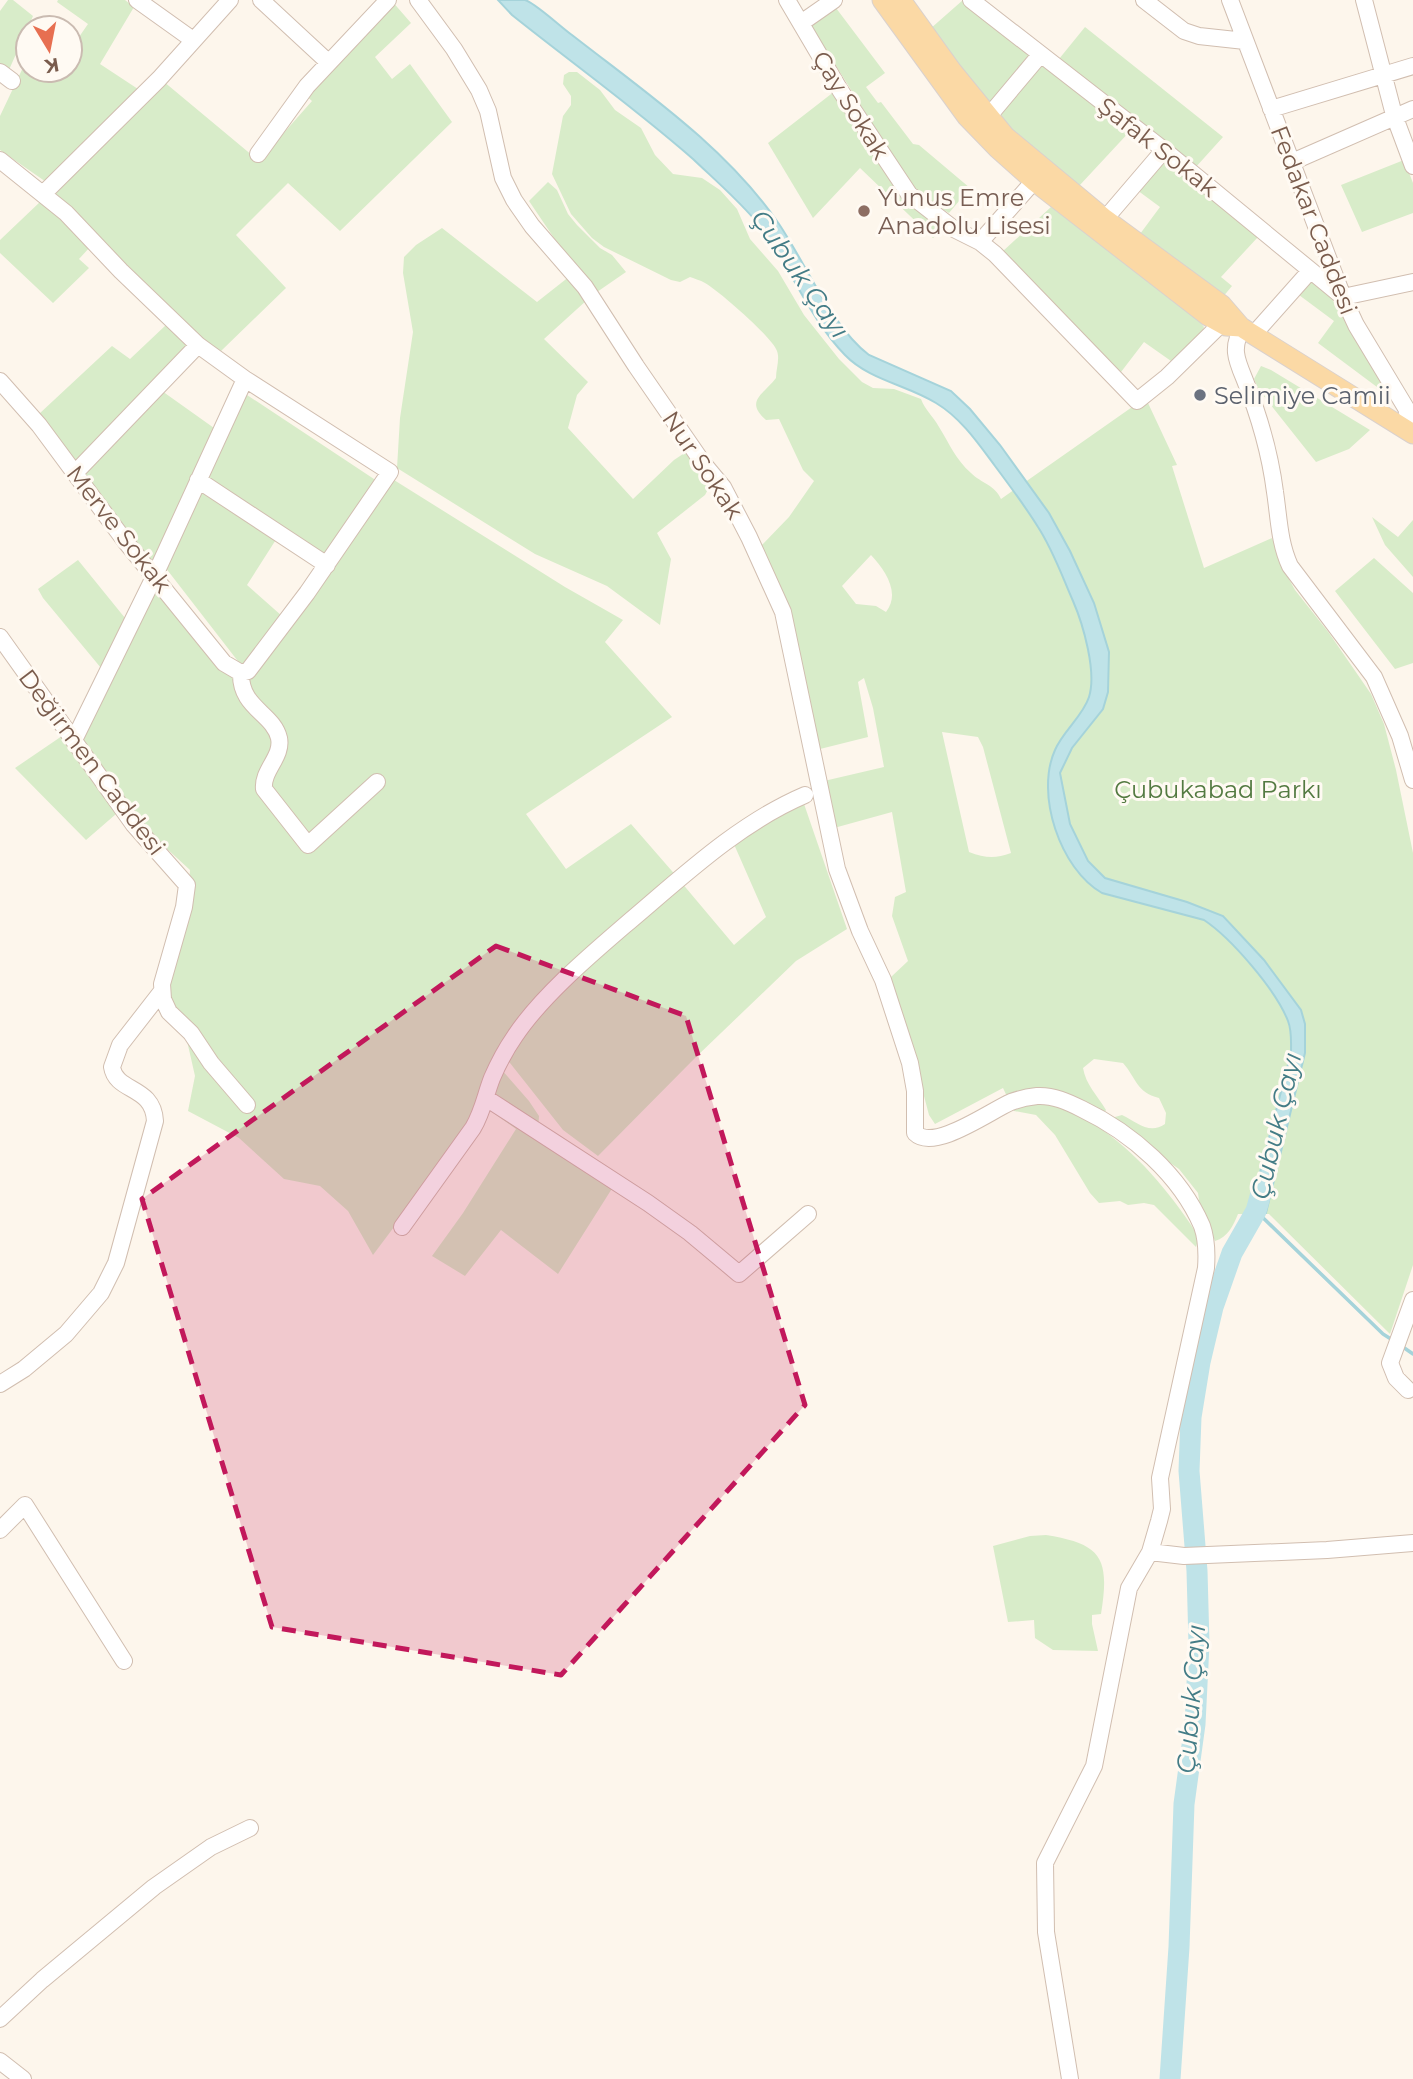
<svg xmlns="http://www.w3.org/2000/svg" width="1413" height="2079" font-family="Montserrat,sans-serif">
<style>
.green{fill:#d8ecc9;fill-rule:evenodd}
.water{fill:#bfe3e8;stroke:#a5d3da;stroke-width:2}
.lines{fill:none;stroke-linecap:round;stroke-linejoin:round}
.stream{stroke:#a5d3da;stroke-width:3.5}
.river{stroke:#bfe3e8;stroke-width:21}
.minor-casing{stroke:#d1beb0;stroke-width:18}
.major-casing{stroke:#dad1cd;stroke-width:21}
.minor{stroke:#fff;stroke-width:16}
.major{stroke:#fbd9a5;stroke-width:19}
.marked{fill:#c2185b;fill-opacity:0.2;stroke:#c2185b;stroke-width:5;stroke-dasharray:14 9;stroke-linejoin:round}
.education-dot{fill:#8d6e63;stroke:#fffaf3;stroke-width:2.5}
.worship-dot{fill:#6b7280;stroke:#fffaf3;stroke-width:2.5}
.labels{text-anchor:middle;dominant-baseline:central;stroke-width:6;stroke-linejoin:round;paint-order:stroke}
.street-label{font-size:24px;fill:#7a5c4d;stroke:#fffaf3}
.education-label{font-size:24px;fill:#785e54;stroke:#fffaf3;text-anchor:start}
.worship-label{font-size:24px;fill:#5b616d;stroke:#fffaf3;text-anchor:start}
.park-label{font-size:24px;fill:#537a41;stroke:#fffaf3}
.water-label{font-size:26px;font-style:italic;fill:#437c86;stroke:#fffaf3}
</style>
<rect width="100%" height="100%" fill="#fdf6ec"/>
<!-- green -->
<path class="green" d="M8,0H13L33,16L8,72L0,66V11Z
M58,0H125L134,7L100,64L141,91L49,184L0,150V116L28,57V70H70V50L88,24L57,2Z
M391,0L411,23L375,57L392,79L410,64L452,122L340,231L288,183L236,235L286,288L221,351L203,343L52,195L163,81L259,161L312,101L304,94Z
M963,0L1033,56L989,110L930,29Z
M836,8L885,73L866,87L878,103L881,102L913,144L919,145L970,188L949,213L919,195L895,160L811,26L812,22Z
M1085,27L1223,137L1195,168L1059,59Z
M1041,59L1132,129L1079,186L1017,137L997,114Z
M569,72H577L600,90L615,110L641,128L655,155L673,174L702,178L720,190L737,209L750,239L778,271L804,315L839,359L862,382L873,388L894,389L921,399C925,410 933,416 939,427C949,443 956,460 971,473C981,483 995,485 1001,499L1135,405L1148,403L1177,465L1172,466L1204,568L1272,538L1284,570L1295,590L1329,633L1371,694L1384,724L1396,770L1413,853V1265L1390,1334L1269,1214H1238C1233,1226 1228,1237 1215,1241L1200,1207L1198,1193L1179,1169L1112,1123L1115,1117L1122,1115C1137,1122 1149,1135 1165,1124L1166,1113L1159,1098C1136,1092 1137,1079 1123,1063L1094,1059L1083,1068C1086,1085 1097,1095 1106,1110L1103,1115L1052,1101C1069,1111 1088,1119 1104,1131C1142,1158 1174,1198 1199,1237L1196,1247L1154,1205L1144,1203L1128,1205L1120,1201L1099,1203L1090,1193L1055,1135L1036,1115L1014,1111L1003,1088L935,1124L929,1115L915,1062L890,986L891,977L908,961L892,916L895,897L906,892L892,812L834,828L824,781L884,767L873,708L864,678L858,682L868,737L820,749L807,693L760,547L789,517L814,481L803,470L779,419L766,420C744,401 764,394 776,378C776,369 780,359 777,351C773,338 719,291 705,283C700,280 695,279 690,277L680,282L671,280L604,247L592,238L571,214L552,174L563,116L571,105V96L563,84L564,75ZM871,555C885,570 901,593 886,612L876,606L856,604L842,586ZM942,732L978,737L983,747L1011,853C995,859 985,858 969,852Z
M835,91L943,229L933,238L860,168L813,218L768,143Z
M1165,156L1258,237L1221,277L1232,286L1222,298L1140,234L1160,207L1137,190Z
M1404,160L1413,183V213L1362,232L1341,185Z
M548,182L557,190L568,214L577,225L600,248L612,255L626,272L597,292L554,238L529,201Z
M41,201L90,247L79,259L89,268L53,303L0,253V240Z
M1051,207L1196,317L1204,327L1202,333L1171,361L1144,342L1121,372L1002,252Z
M442,228L537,302L570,276L587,300L544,339L588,382L577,395L568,428L633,499L674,460L686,452L712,482L705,495L657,533L671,559L660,625L607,586L535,554L397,468L400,418L413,332L403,273L404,257L416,245Z
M1313,280L1328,293L1387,383L1381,390L1318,343L1334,321L1299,295Z
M166,325L190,348L77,466L39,414L112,346L130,359Z
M1261,366L1271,370L1370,430L1349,449L1316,462L1259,390L1254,379Z
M162,391L214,428L154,565L81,474Z
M244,393L380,483L326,557L205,480Z
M394,480L565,587L623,620L605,642L672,717L526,814L566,869L631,824L678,878L546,996L478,1115L373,1255L348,1211L320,1186L284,1179L239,1138L188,1111L195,1076L185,1032L167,992L188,901L190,870L139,823L81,741L157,583L243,679Z
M199,486L277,538L247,585L282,616L244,669L165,567Z
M1372,517L1398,537L1413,520V577L1385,545Z
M1374,558L1413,593V663L1395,669L1335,591Z
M78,560L125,618L101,668L43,598L38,589Z
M62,736L116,814L86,840L15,768Z
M803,801L847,929L796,961L696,1057L598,1156L563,1130L506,1058C545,994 625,933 681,882L734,945L766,917L733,842Z
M501,1069L529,1101L539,1116L538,1133L613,1187L558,1274L501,1230L465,1276L432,1256L463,1213L516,1129L488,1109Z
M1046,1535C1102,1544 1110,1558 1101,1614L1092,1615V1624L1098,1651L1053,1650L1035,1638L1034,1620L1008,1622L993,1546L1030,1536Z"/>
<!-- water -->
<path class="water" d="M498,0C506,0 517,0 525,0C534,2 562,28 572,35C645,92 726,147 779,224C806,264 832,327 869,355L951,391L970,409L1000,445L1049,513L1070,551L1094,603L1109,652L1108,692L1103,709L1072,748L1060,773L1070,824L1088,861L1105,878L1187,902L1223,916L1264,960L1301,1010L1305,1024V1053L1266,1213L1250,1211L1291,1053C1291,1042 1292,1031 1288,1021C1276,990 1231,938 1204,920L1102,893C1060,869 1035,794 1055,750C1063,731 1083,716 1089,697C1097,672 1083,624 1073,601C1062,576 1053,550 1038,527C1025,506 1010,486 995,466C978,443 961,418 936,403C907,385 869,380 845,355C807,316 789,262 755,220C736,198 714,179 693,159C635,108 572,63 512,15Z"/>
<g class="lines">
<!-- stream -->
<path class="stream" d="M1256,1211L1383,1334L1394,1341
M1400,1345L1413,1354"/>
<!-- river -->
<path class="river" d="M1170,2079L1179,1947L1184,1804L1195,1724L1199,1644L1197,1571L1189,1471L1191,1417L1200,1362L1213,1307L1232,1253L1256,1211L1263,1186"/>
<defs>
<path id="minor" d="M137,0L193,40
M261,0L328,62
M418,0L454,49L479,90L488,111L503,178L514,200L532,226L585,287L636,366L703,463L723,487L749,537L783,612L837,869L860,931L883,980L910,1063L915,1091V1133C934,1152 990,1111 1011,1102C1019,1099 1028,1097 1037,1096C1053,1095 1068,1102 1082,1109C1132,1133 1180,1175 1202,1226C1207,1240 1207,1254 1206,1268L1160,1478L1162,1509L1159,1521L1150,1552L1129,1588L1094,1766L1045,1863L1046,1932L1070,2079
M787,0L840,90L909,194L954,229L980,242L995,254L1137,401L1167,377L1221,324
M971,0L1164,150L1343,297L1413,282
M1144,0L1184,31L1199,36L1245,41
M1230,0L1343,297L1356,325L1406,408L1412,433
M1364,0L1394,115L1413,166
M801,23L834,0
M0,72L12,81
M1271,109L1413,66
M988,117L1040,55
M258,154L307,86L388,0
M0,160L66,213L121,271L198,345L245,379L390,472L307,593L248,671L241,673
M1292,162L1413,109
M43,194L159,79L230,0
M1105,219L1164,150
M980,242L1034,181
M1243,328C1231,346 1236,359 1244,378C1259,415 1270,453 1275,492C1279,518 1279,542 1290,566L1374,677L1400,736L1413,780
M1254,334L1310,271
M0,381L39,425L125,541L224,663L241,673
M75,473L198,345
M198,480L327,565
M0,637L134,825L187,885L184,907L162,984L163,999L169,1012L191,1033L211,1063L247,1105
M241,673C240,708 273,713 279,738C283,757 262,770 264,789L308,845L377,782
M74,740L155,575L245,379
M486,1098L648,1203L690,1233L739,1274L808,1214
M402,1227L473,1128C483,1111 485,1096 492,1078C498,1064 506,1049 515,1036C541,997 588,957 624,926C680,879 737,824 805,795
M0,1384L24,1369L66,1334L101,1293L116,1263L155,1121C153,1085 116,1093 112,1067L120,1045L162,991
M1408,1390L1396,1378L1390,1363L1413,1300
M0,1530L25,1505L124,1661
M1150,1552L1184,1556L1327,1550L1413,1543
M0,2019L42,1980L154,1887L211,1847L250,1828
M0,2061L23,2079"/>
<path id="major" d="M882,0L967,117L998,149L1034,181L1208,316L1226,326L1241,327
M901,0L952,71L1005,136L1105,219L1222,305L1241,327L1413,434"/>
</defs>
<!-- minor casing -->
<use href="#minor" class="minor-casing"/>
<!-- major casing -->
<use href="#major" class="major-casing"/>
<!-- minor -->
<use href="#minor" class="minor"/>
<!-- major -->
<use href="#major" class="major"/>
</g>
<!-- marked area -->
<path class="marked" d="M496,946L686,1016L805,1405L561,1675L272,1627L142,1199Z"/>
<!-- markers -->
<circle class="education-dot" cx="864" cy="211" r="7"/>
<circle class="worship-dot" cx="1200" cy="395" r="7"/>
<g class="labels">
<!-- street labels -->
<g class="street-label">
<text transform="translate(851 105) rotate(58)">Çay Sokak</text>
<text transform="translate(1158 147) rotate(38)">Şafak Sokak</text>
<text transform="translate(1314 220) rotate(69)">Fedakar Caddesi</text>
<text transform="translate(703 465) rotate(56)">Nur Sokak</text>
<text transform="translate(119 529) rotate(52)">Merve Sokak</text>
<text transform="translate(92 762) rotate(53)">Değirmen Caddesi</text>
</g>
<!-- education labels -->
<g class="education-label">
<text x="878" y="197">Yunus Emre<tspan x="878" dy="28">Anadolu Lisesi</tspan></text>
</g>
<!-- worship labels -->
<g class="worship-label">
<text x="1214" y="395">Selimiye Camii</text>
</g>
<!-- park labels -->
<g class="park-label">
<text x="1218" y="789">Çubukabad Parkı</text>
</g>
<!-- water labels -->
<g class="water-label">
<text transform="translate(800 274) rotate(55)">Çubuk Çayı</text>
<text transform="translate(1276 1126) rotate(-77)">Çubuk Çayı</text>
<text transform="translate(1191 1699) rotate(-86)">Çubuk Çayı</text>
</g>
</g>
<!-- north arrow -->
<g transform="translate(49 49) rotate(170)"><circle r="33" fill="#fffaf3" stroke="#cabbb1" stroke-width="2"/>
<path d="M0-5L12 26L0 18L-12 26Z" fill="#e76f51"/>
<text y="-10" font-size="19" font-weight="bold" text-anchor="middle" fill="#7a5c4d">K</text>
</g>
</svg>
